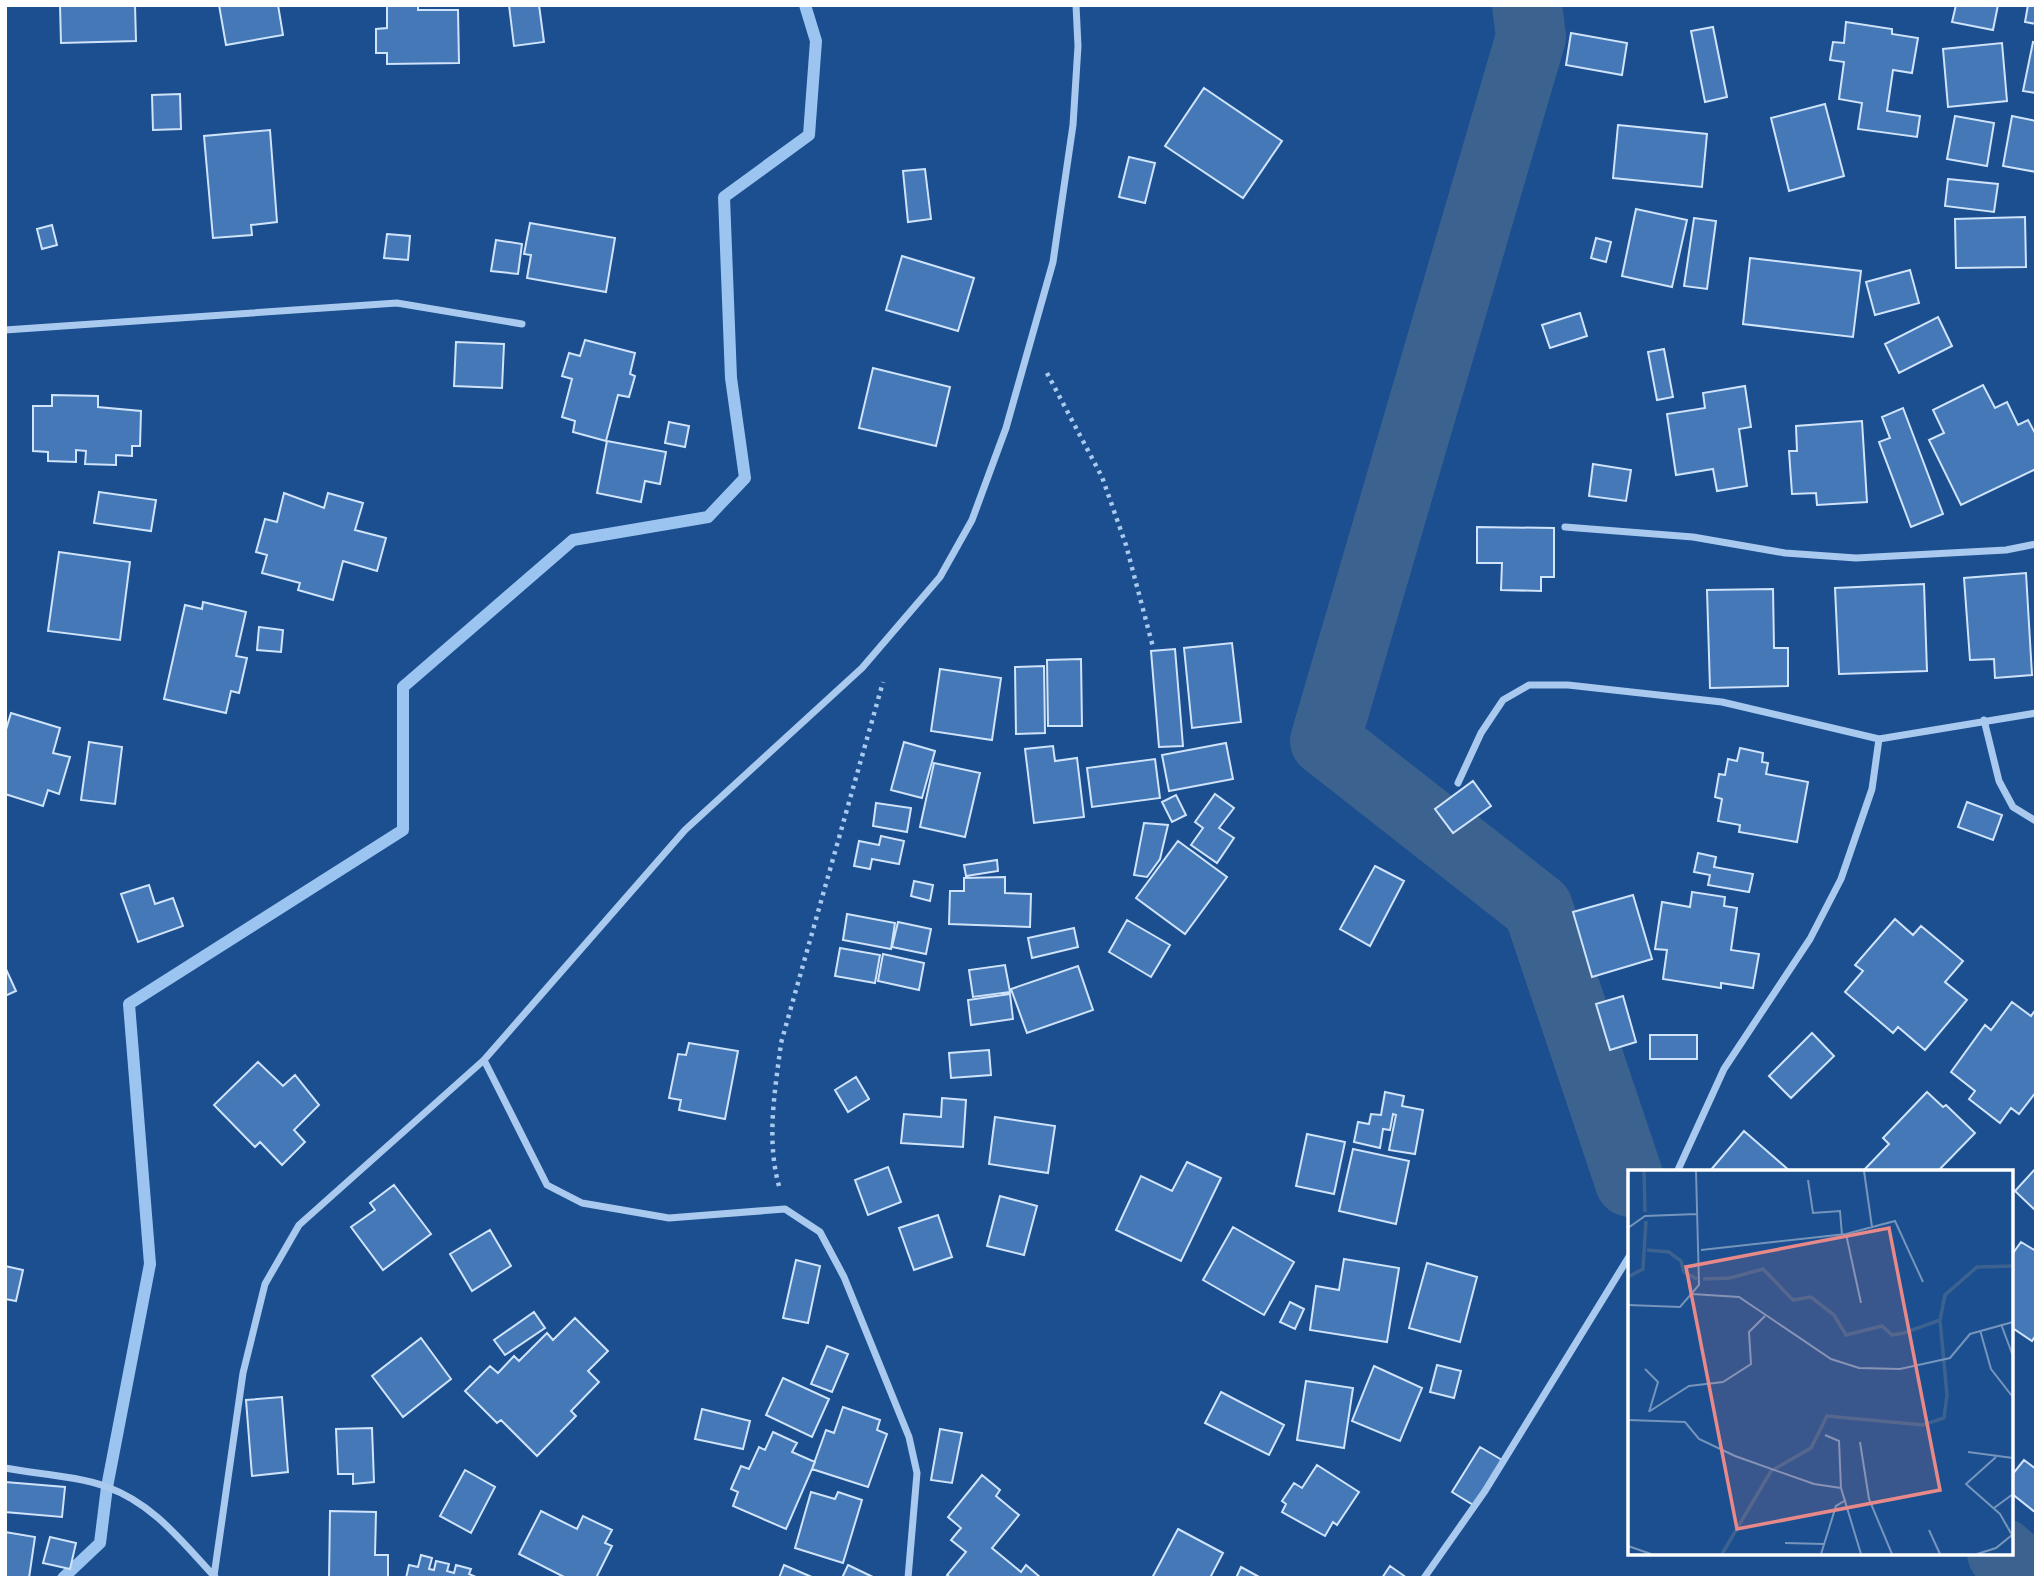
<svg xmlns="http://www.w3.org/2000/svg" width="2041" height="1583" font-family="Lato,sans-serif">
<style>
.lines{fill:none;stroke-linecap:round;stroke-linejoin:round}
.stream{stroke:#9cc4f0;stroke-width:12}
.river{stroke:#3c6290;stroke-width:70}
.building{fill:#4478b7;stroke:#cfe3fa;stroke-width:2}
.path{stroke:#a9c9ee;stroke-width:4.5;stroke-dasharray:3.5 5;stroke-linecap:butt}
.minor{stroke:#a9c9ee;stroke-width:7}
.inset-river{fill:none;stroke:#3c6290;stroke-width:3.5}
.inset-road{fill:none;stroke:#7695bc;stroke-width:2}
.view{fill:#e88989;fill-opacity:0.15;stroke:#e88989;stroke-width:3.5}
.inset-edge{fill:none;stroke:#fff;stroke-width:3.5}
</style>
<rect width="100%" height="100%" fill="#1b4f8f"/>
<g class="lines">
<!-- stream -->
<path class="stream" d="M63,1578L100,1543L107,1487L150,1264L129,1004L403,830V687L573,540L708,517L745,478L731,378L724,197L809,135L816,41L805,5"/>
<!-- river -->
<path class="river" d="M1527,5L1531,37L1325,741L1538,908L1630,1182
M2002,1553L2030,1578"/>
</g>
<!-- building -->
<path class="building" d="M60,5H135L136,41L61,43Z
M219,5H278L283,35L226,45Z
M387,5H418V10H458L459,63L387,64V53H376V29L387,28Z
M509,5H539L544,42L514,46Z
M1956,5H1998L1993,30L1952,22Z
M2028,5H2036V24L2025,22Z
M1846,22L1892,29V34L1918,38L1912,73L1893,70L1887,111L1920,116L1917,137L1858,129L1862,103L1839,99L1844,62L1830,60L1833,42L1844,43Z
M1713,27L1727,97L1705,102L1691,31Z
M1571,33L1627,43L1622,75L1566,65Z
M2033,42L2036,43V93L2023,91Z
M2002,43L2007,101L1948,107L1943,49Z
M1204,88L1282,141L1243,198L1165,146Z
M180,94L181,129L153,130L152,95Z
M1825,104L1844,176L1789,191L1771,118Z
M1955,116L1994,123L1987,166L1947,159Z
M2012,116L2036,121V172L2003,166Z
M1618,125L1707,134L1702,187L1613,178Z
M270,130L277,222L251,225L252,235L213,238L204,136Z
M1129,157L1155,163L1145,203L1119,197Z
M925,169L931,219L908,222L903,171Z
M1948,179L1998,184L1994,212L1945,206Z
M1636,209L1687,220L1672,287L1622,276Z
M2025,217L2026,267L1956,268L1955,219Z
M1694,218L1716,221L1707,289L1684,286Z
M530,223L615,238L606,292L527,278L531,255L524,254Z
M52,225L57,245L42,249L37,229Z
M387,234L410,236L408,260L384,258Z
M1596,238L1611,242L1606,262L1591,258Z
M496,240L522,244L518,274L491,271Z
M902,256L974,278L958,331L886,310Z
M1750,258L1861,271L1853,337L1743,324Z
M1910,270L1919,303L1875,315L1866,282Z
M1580,313L1587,336L1550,348L1542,325Z
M1938,317L1952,346L1899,373L1885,344Z
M585,340L635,353L630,374L635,376L629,397L618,395L606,441L573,432L575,421L562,417L572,379L562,376L569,353L580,356Z
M456,342L504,344L502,388L454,386Z
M1664,349L1673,397L1657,400L1648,352Z
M873,368L950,387L936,446L859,428Z
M1983,385L1995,408L2007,402L2018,425L2028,420L2036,435V469L1961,505L1929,440L1944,433L1933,410Z
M1745,386L1751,427L1739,429L1747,486L1717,491L1713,469L1676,475L1667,414L1705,408L1703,393Z
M52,395L98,396V407L141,411L140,446H132V456L116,455V465L85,464L86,451L76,450V462L48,461V452L33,451V406H52Z
M1903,408L1943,514L1911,527L1879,442L1890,438L1882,417Z
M1862,421L1867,502L1817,505L1816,493L1792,494L1789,451H1797L1796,426Z
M669,422L689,426L685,447L665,443Z
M607,441L666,452L660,484L645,481L641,502L597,493Z
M1593,464L1631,470L1626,501L1589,496Z
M99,492L156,500L151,531L94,523Z
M284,493L324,508L328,493L363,503L355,530L386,538L377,571L343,561L333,600L298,590L300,583L262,573L267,555L256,552L265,519L277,522Z
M1477,527L1554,528V577H1541V591L1501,590L1502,563H1477Z
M59,552L130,562L120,640L48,631Z
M2026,573L2032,675L1995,678L1994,659L1970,660L1964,578Z
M1924,584L1927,671L1839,674L1835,588Z
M1773,589L1774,648H1788V686L1710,688L1707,590Z
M203,602L246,612L236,656L247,658L239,693L231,691L226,713L164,699L185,605L202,609Z
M259,627L283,630L281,652L257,650Z
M1232,643L1241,722L1192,728L1184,648Z
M1175,649L1183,746L1159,747L1151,651Z
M1081,659L1082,726H1048L1047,660Z
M1044,666L1045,733L1016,734L1015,667Z
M940,669L1001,678L992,740L931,731Z
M11,713L60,728L53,753L70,757L59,794L48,790L43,806L5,794V733Z
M89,742L122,747L115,804L81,800Z
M904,742L935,751L922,798L891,790Z
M1226,743L1233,779L1169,791L1162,755Z
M1053,746L1055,761L1077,758L1084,817L1034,823L1025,749Z
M1740,748L1763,753L1762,762L1768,763L1766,774L1808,782L1797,842L1739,832L1740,825L1718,821L1722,799L1715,797L1719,774L1725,775L1728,759L1737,761Z
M1155,759L1160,798L1092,807L1087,768Z
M934,763L980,773L965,837L920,827Z
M1473,781L1491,806L1453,833L1435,809Z
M1215,794L1234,808L1219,828L1234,838L1217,863L1191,845L1203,828L1195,822Z
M1176,795L1186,815L1172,822L1162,802Z
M1967,802L2002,815L1993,840L1958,827Z
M876,803L911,808L907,832L873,826Z
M1144,823L1168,825L1160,859L1147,877L1134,875Z
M881,836L904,841L899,864L872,859L870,869L854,866L859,841L879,845Z
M1178,841L1227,877L1185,934L1136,898Z
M1698,853L1716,857L1714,867L1753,874L1749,892L1708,885L1710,875L1694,872Z
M997,860L998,871L966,876L964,865Z
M1375,866L1404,881L1370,946L1340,929Z
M1005,877V893L1031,894L1030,927L949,924L950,891H964V878Z
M914,881L933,885L930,901L911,896Z
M149,885L155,904L173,898L183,926L138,942L121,894Z
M1692,892L1725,897L1724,906L1737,908L1731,950L1759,954L1753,988L1721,983V988L1663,979L1667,950L1655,949L1662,902L1690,907Z
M1633,895L1652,959L1592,977L1573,912Z
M847,914L895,923L891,949L843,940Z
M1895,919L1913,935L1921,926L1963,961L1945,982L1967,1000L1925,1050L1898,1027L1893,1033L1845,992L1863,971L1855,965Z
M1127,920L1170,945L1151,977L1109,952Z
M898,922L931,929L926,954L892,947Z
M1074,928L1078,947L1032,958L1028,938Z
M840,948L880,955L875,983L835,976Z
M883,954L924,963L919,990L878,981Z
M1005,965L1010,992L973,997L969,970Z
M1078,966L1093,1010L1027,1033L1011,989Z
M5,967L16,991L5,996Z
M1010,994L1013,1019L971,1025L968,1000Z
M1623,996L1636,1042L1610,1050L1596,1004Z
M2012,1002L2031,1016L2036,1009V1092L2019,1114L2011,1108L2000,1123L1969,1099L1975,1091L1951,1072L1985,1025L1991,1030Z
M1812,1033L1834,1056L1791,1098L1769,1076Z
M1650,1035H1697V1059H1650Z
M689,1043L738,1051L725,1119L679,1110L681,1100L669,1098L678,1054L686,1055Z
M989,1050L991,1075L951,1078L949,1053Z
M258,1062L283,1086L295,1075L319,1105L294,1130L305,1142L282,1165L260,1142L255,1147L214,1105Z
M856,1077L869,1099L848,1112L835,1090Z
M1385,1092L1404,1096L1402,1106L1423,1110L1415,1154L1389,1150L1396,1115L1393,1114L1390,1130L1383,1129L1380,1148L1354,1142L1358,1122L1369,1124L1371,1114L1381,1115Z
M1927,1092L1943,1107L1946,1105L1975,1133L1937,1172H1862L1889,1144L1883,1138Z
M942,1098L966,1100L963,1147L901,1143L904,1114L941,1117Z
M995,1117L1055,1126L1048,1173L989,1164Z
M1744,1131L1791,1172H1709Z
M1307,1134L1345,1142L1334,1194L1296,1186Z
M1353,1149L1409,1161L1396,1224L1339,1211Z
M1187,1162L1221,1178L1181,1261L1116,1230L1141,1176L1172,1191Z
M888,1167L901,1202L868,1215L855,1180Z
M2036,1168V1211L2015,1191Z
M394,1185L431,1234L383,1270L351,1227L375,1210L370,1203Z
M1000,1196L1037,1206L1024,1255L987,1246Z
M938,1215L952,1257L914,1270L899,1228Z
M1233,1227L1294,1262L1264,1315L1203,1280Z
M490,1230L511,1266L472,1291L450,1254Z
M2021,1242L2036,1251V1335L2032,1341L2011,1327V1256Z
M1344,1259L1399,1268L1387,1342L1310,1330L1316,1286L1339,1290Z
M796,1260L820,1266L808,1323L783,1318Z
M1427,1263L1477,1277L1460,1342L1409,1328Z
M5,1266L23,1270L16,1301L5,1299Z
M1290,1302L1304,1309L1295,1329L1280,1322Z
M534,1312L545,1328L505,1355L494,1340Z
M575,1318L608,1351L588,1371L599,1382L571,1411L576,1416L537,1456L501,1420L497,1423L465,1391L490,1366L498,1373L514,1356L519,1361L547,1333L553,1340Z
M421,1338L451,1379L403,1417L372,1376Z
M827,1346L848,1354L832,1392L811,1384Z
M1437,1365L1461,1371L1454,1398L1430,1392Z
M1374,1366L1422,1388L1400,1441L1352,1421Z
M783,1378L829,1399L812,1437L766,1415Z
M1306,1381L1353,1388L1344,1448L1297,1440Z
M1221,1392L1284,1425L1269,1455L1205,1423Z
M282,1397L288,1472L252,1476L246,1400Z
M843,1407L880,1420L877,1430L887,1434L868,1487L812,1469L826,1430L834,1433Z
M702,1409L750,1421L743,1449L695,1439Z
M372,1428L374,1482L353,1484V1474H338L336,1429Z
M940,1429L962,1433L952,1483L931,1480Z
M773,1432L797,1443L792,1452L815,1462L786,1529L733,1506L738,1492L731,1489L741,1466L749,1469L759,1447L765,1450Z
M1480,1447L1502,1460L1475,1506L1452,1492Z
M2024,1460L2036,1469V1513L2011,1493V1476Z
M1317,1465L1359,1492L1337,1525L1333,1522L1325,1536L1282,1512L1286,1504L1282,1501L1294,1483L1302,1488Z
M465,1470L495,1487L471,1533L440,1516Z
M982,1475L1000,1490L996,1496L1019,1515L992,1548L1021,1572L1026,1565L1041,1578H951L947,1575L966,1552L951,1540L961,1528L948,1517Z
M5,1482L65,1487L62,1517L5,1512Z
M811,1492L835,1499L838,1492L862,1500L843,1563L795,1548Z
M330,1511L376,1512L375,1555H388V1578H329Z
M541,1511L577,1529L583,1516L612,1530L605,1543L612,1546L596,1578H566L519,1554Z
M1178,1529L1223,1553L1210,1578H1152Z
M5,1532L35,1537L29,1578H5Z
M50,1537L76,1543L70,1569L43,1563Z
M421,1555L432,1558L429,1569L434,1570L436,1561L449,1564L447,1571L454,1573L456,1565L471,1569L469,1574L478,1578H406L409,1565L418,1567Z
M784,1565L814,1578H779Z
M848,1565L875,1578H842Z
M1390,1566L1407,1578H1382Z
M1241,1567L1261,1578H1236Z"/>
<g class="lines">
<!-- path -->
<path class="path" d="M1047,373L1102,477L1126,545L1153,647
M779,1186C766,1139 775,1091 781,1043L883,682"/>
<!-- minor -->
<path class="minor" d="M5,330L397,303L522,324
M1565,527L1693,537L1785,553L1856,558L2006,550L2036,544
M1984,720L1999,781L2013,807L2036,821
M1458,783L1481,733L1503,700L1529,685H1568L1722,702L1879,739L2036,713
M484,1060L547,1185L582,1203L669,1218L785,1209L820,1232L844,1277L909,1437L917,1473L908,1578
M1677,1172L1724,1069L1810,939L1841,879L1872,789L1879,739
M5,1468C36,1474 78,1476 107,1487C154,1504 182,1542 215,1577
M214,1576L243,1373L265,1284L299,1225L484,1060L685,830L862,668L940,577L972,520L1006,428L1053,262L1073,125L1078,46L1076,5
M1424,1578L1485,1491L1630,1255"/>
</g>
<!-- overview -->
<g transform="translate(1628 1170)">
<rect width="385" height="385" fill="#1b4f8f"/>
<path class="inset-river" d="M16,1L17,42M19,80L41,82L53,91L56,102L69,109M0,107L15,99L18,51M75,109L102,108L135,99L165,130L183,127L206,145L218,165L254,156L264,165L276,163L312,150M94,384L143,301L183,278L199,246L295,255L316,248L319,225L312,150L317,125L349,97L385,96"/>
<path class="inset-road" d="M236,1L244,57M180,10L185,43L212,41L214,65M0,58L17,46L69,44M218,64L233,133M73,80L218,64L267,51L295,112M64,124L111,127L203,189L231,198L272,199L322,188L342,164L385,152M0,135L52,137L71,115L68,1M373,154L385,186M352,160L363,199L384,226M17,199L30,212L21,242M22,241L61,216L95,212L123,194L121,162L137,146M0,250L57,252L71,269L107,286L186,314L213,318M197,265L211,271L213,318L233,384M232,272L241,329L264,384M340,282L385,288M366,338L385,324M301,360L312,384M157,373L196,374M0,376L23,384M193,384L208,336L218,330M349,384L368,378L384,365L372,344L338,314L368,287"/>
<path class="view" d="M261,58L312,320L109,359L58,97Z"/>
<rect width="385" height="385" class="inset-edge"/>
</g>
<!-- border -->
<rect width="2041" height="1583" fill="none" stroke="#ffffff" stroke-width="14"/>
</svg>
